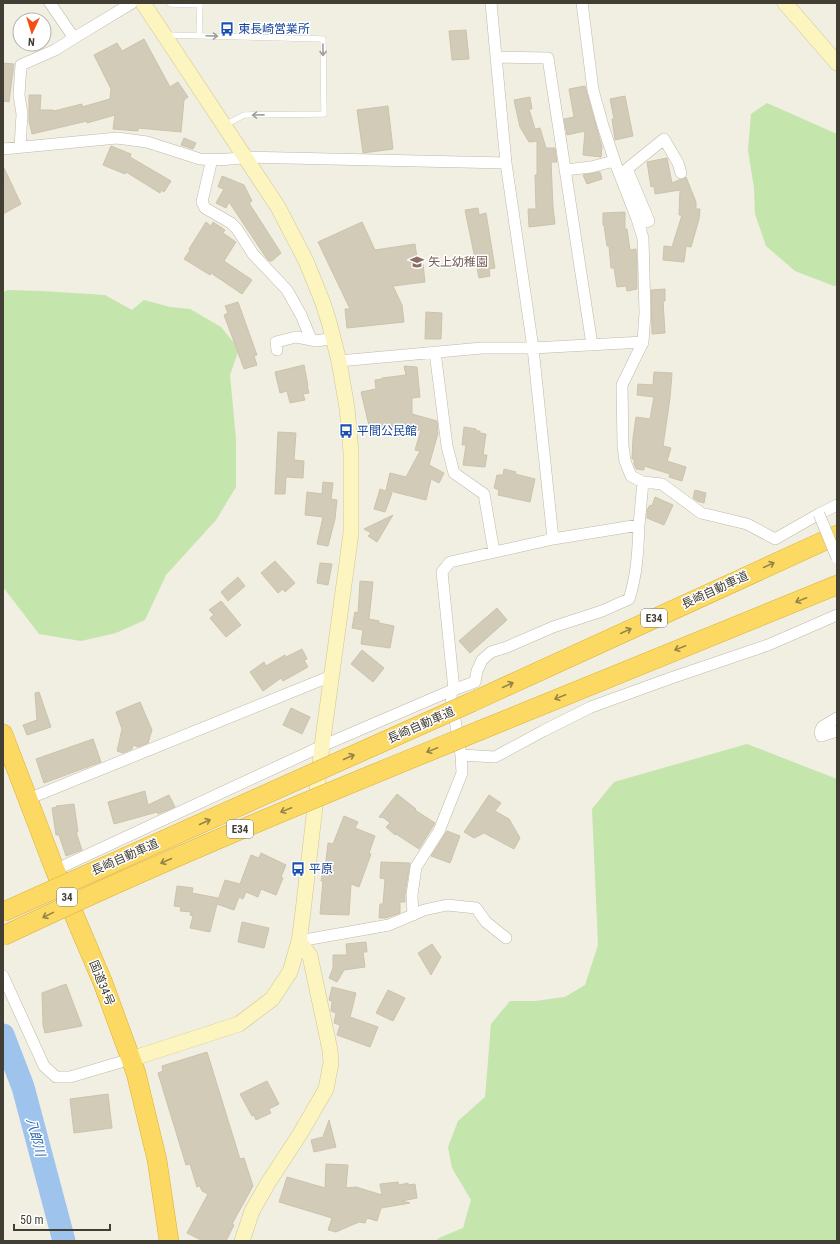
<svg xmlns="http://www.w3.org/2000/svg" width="840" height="1244" font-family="'Roboto Condensed','Noto Sans JP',sans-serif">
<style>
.green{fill:#c4e5ab}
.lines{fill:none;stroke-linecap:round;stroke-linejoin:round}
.river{stroke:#9ec4ee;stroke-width:23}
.building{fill:#d2cbb8;stroke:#cdc3ab}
.lane-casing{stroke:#bfb9a8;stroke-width:6}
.street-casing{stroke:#bfb9a8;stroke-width:12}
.secondary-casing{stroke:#d1c792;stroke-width:16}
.highway-casing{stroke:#daaf33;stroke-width:20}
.lane{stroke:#fff;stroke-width:5.5}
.street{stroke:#fff;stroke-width:11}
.secondary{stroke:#fdf5bf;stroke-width:15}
.highway{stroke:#fbd963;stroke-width:19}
.street-bridge-casing{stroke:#bfb9a8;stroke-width:12;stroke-linecap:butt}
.highway-bridge-casing{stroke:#daaf33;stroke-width:20;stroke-linecap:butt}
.street-bridge{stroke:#fff;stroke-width:11}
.highway-bridge{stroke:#fbd963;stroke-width:19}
.oneway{stroke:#a09e99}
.oneway2{stroke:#958449}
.labels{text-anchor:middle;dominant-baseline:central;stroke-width:3;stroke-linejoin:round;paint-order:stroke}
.shield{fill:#fff;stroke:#7b7870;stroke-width:1}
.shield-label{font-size:11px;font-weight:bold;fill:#423e33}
.transit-label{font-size:12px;fill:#164399;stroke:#fff;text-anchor:start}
.education-label{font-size:12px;fill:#785e54;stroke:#fff;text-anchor:start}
.street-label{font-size:12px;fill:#423e33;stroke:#fff}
.water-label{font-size:13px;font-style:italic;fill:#2f69ab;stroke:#fff}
</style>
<rect width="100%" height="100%" fill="#f1eee2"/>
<!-- green -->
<path class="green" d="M767,103L837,134V285L834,286L795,271L766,246L755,214L754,188L748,150L751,114Z
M8,290L42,291L105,295L132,310L144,300L170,307L190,309L221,327L239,349L230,375L236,439V487L216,520L166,575L145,620L116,633L81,641L39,634L3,587V292Z
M747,744L837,779V1241H435L441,1237L463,1228L471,1200L452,1168L448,1147L458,1121L485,1097L491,1024L510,1001H535L565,997L585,985L598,945L592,809L614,782Z"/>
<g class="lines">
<!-- river -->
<path class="river" d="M3,1035L23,1087L64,1241"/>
</g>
<!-- building -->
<path class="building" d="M466,30L469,59L452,60L449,31Z
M144,39L170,87L178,82L188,97L184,100L181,132L138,128V131L113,129L115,115L87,123V121L32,134L29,121V95H41L40,110H53L54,111L82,104V107L110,99L111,89L94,55L117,43L122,51Z
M3,63L14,64L9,102L3,101Z
M585,86L602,147L601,157L583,155L585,131L567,135L564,119L574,117L569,89Z
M625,96L633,136L615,140L612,119H614L610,99Z
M530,97L532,109H529L535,129L540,128L546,148H555L557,162H551L553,207L555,224L529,227L528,209H536L535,175H537V141L529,142L520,127L514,100Z
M388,106L393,149L363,153L357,110Z
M184,138L196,143L193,149L181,145Z
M111,146L131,154L130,157L171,181L164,192L161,190L160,193L126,172L125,174L103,165Z
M667,158L672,183L686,177L696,202V209H700L699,219L691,247L686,246L684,262L663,260L664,246L672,247L682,215H679L680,190L655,194L654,186L651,187L647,162Z
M3,166L21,204L3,214Z
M600,172L602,179L587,184L583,175Z
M222,176L244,185L252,201L249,203L281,253L272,261H269L265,256L229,202L226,208L216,203L224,189L218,187Z
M478,208L479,215L486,213L495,268L489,269L490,276L479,278L465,210Z
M625,212V229H627L630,250L636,249L637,263V289L627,291L626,286L617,287L614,268H611L609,246H607L604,225H603V213Z
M206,222L211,226L213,222L225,230L223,233L236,242L224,261L252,280L242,294L211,273L210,275L184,259L190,250L189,249Z
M362,222L375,250L415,244L418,265L423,264L425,282L393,286L402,305L404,322L347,328L345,309H350L318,242Z
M665,289V301H663L665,333L652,334L651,290Z
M238,302L257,355L254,356L257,365L244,369L224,315L228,313L225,306Z
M426,312L442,313L441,339H425Z
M304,365L308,386H307L309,393L303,394L305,400L290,403L287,391L280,393L275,372Z
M404,366L417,367L420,397L412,398V414L437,421L438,433L429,465L444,473L439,483L431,479L426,500L386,490L390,473L406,477L420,451L415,450L421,430H391V425L370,430L361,392L376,389L375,380L382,379V378L406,375Z
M654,372L672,373L670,398L663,446L671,448L667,461L686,467L682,481L669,477L670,474L644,466V470L636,469L634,464V459H632L633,438L636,417L650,419L654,397L637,395L638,384L653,385Z
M464,427L476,429V431H480V433L486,434L483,455H487L485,467L463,465L466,445H462Z
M278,432L296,433L294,460L304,461L303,478L286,477L285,494H275Z
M504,469L516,472L515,474L535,479L530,502L498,495L499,490L494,488L497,475H503Z
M323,482L333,483L331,499L337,500L335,519L328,546L317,544L323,517L305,515L307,492L322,494Z
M380,489L392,493L385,512L374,509Z
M695,490L706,493L704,503L697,501L693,498Z
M655,497L673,505L664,525L647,518V510L650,505L652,506Z
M393,515L377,542L368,536L371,533L364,529Z
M275,561L295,583L285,592L283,589L278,593L261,573Z
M320,563L332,564L328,585L317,583Z
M238,577L245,586L228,601L221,592Z
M360,581L373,582L369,619L379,621V623L394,626L390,648L361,644L363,630L352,628L355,612L358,613Z
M221,601L241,625L226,637L210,618L214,615L209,610Z
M497,608L507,620L470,653L459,641Z
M302,649L307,659L304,660L308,667L283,681L281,678L263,691L250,672L264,662L266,666L285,655L286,657Z
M362,650L384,668L373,682L351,664Z
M39,692L51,727L27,735L23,725L37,720L35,693Z
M140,702L152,730L148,743L138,747L133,745L132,749L123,753L117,751L122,729L116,712Z
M291,708L310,717L302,734L283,725Z
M93,739L101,762L44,783L36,759Z
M145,791L148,805L169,795L175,807L158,814L157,812L114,824L108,802Z
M397,794L416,809L415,810L435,823L419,849L396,834L395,835L386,827L390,823L384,818L379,817Z
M489,795L501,803L495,811L509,819L520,838L514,849L484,833L474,838L464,832Z
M74,804L78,832H76L82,850L66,856L59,835H56L52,808L57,807L56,806Z
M344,816L358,822L355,828L375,836L369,853L371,854L359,887L351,884L349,915L320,914L323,881H321L323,869H325L328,843L333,844Z
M447,831L460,836L450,863L431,856Z
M261,853L286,865L281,877L283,878L276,895L261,889L258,897L246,892L243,899L239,897L234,910L217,904L210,932L190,928L193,916L190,915L191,912L180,911L181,907L174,906L177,886L193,888L192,893L218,898V900L225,880L240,884L251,855L259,858Z
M381,862L410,863L405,894V902H400V913L386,918H379L380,904H383L385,879L380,878Z
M242,922L269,928L264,948L238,942Z
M366,942L367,952H363L365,967L344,970L337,982L329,978L333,968V955H347L346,944Z
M432,944L441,957L431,975L418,953Z
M66,984L82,1026L45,1033L43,1025L42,993Z
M332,987L356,993L350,1017L378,1027L370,1047L337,1035L340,1025L334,1023L336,1013L331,1011L332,1001L329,1000Z
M388,990L405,998L393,1021L376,1013Z
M207,1052L240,1159L244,1158L253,1186L232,1224L234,1225L226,1241H203L187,1233L208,1194L202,1191L200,1186L197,1187L190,1164L186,1165L158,1073L163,1071L162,1066Z
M267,1081L279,1104L269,1109L271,1113L256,1120L254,1115L252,1116L240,1094Z
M108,1094L112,1128L74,1133L70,1099Z
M329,1120L336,1147L314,1152L311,1140L323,1137Z
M326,1164L348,1165L346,1188L356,1187L382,1195L380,1184L398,1182L399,1185L408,1183V1185L415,1184L417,1198L402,1201L410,1203L381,1208L377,1221L367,1218L365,1223L359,1222L336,1232L328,1230L332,1218L279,1202L287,1177L325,1188Z"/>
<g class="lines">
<defs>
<path id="lane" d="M170,4L200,5L199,35
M166,35L323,39L324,114L244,115L225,125"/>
<path id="street" d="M50,3L74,38
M491,3L506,163L533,348L553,539
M496,57L548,58L592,345
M20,147L22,114L19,95L21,65L55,50L74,38L132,3
M3,149L117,138L147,142L200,159C216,160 230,160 245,157L506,163
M212,159L204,193L202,202L205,208L231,223L237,229L253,254L287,290L301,315L311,339
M565,170L591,167L614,161
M639,224L649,221L627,169L664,139L678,163L681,173
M277,350L276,342L296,337L317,341L333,338
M435,352L447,446L454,473L484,494L494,552
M339,361L482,348H533L643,342L645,313L643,238L637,219L616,165L603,126L593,90L582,3
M643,482L631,476L625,461L623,446L622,385L643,342
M454,690L442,572L450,562L553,539L639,525L643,482L662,484L701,513L747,524L775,539L819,514L837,505
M450,691L461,755L495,757L543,731L591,707L671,678L768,645L837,615
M837,718L822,727L820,732L821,736L837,731
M28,799L331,676
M55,870L322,746L450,691L475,682L477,671L482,660L491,652L507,647L553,627L602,611L629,599C637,575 638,551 639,525
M413,915L412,895L416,867L439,831L462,773L461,755
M299,941L389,925L424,910L447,905L476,908L486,922L506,938
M3,976L44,1066L56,1077H70L131,1059"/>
<path id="secondary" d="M785,3L837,63
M131,1059L239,1024L272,999L290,972L299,941L302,920L322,746L351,533V452L347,408L339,361L329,322L323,303L306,261L278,207L143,3
M242,1241L252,1211L268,1183L300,1134L326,1089L331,1063L330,1050L310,956L299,941"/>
<path id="highway" d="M472,702L837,535
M481,730L837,585
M3,734L55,870L103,983L136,1073L157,1160L169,1241"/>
</defs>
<!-- lane casing -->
<use href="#lane" class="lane-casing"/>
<!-- street casing -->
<use href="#street" class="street-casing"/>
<!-- secondary casing -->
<use href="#secondary" class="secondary-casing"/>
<!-- highway casing -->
<use href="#highway" class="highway-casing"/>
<!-- lane -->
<use href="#lane" class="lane"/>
<!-- street -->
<use href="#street" class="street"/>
<!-- secondary -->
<use href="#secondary" class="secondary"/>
<!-- highway -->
<use href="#highway" class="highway"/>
<defs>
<path id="street-bridge" d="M819,514L837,558"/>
<path id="highway-bridge" d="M3,912L472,702
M3,936C160,861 320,796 481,730"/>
</defs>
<!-- street-bridge casing -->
<use href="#street-bridge" class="street-bridge-casing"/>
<!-- highway-bridge casing -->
<use href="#highway-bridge" class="highway-bridge-casing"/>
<!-- street-bridge -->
<use href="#street-bridge" class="street-bridge"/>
<!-- highway-bridge -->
<use href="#highway-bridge" class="highway-bridge"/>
</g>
<!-- one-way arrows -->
<defs><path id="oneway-shaft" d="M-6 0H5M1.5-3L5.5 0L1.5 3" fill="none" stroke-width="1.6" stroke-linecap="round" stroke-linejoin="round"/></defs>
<g class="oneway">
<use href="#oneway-shaft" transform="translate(212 36) rotate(2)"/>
<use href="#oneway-shaft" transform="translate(323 50) rotate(89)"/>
<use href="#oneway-shaft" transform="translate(258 115) rotate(179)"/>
</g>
<g class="oneway2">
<use href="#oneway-shaft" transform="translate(769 565) rotate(-25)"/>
<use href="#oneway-shaft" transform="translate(801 600) rotate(158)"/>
<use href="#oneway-shaft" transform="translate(626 631) rotate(-25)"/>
<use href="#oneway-shaft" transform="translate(680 648) rotate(158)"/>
<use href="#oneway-shaft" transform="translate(508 685) rotate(-25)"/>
<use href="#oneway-shaft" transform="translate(560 697) rotate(158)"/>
<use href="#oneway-shaft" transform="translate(432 750) rotate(158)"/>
<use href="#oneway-shaft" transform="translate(349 757) rotate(-24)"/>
<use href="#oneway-shaft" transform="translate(286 810) rotate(158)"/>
<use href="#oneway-shaft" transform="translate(205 822) rotate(-24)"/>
<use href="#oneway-shaft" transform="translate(166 861) rotate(156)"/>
<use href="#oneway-shaft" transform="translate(48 915) rotate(154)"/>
</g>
<!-- icons -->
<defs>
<symbol id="bus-bare" viewBox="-9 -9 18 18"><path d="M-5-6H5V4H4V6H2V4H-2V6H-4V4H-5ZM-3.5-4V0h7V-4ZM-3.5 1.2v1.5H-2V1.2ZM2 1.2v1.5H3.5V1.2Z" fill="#1a4fb4" stroke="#fff" stroke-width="2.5" paint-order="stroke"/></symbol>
<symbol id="school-bare" viewBox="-9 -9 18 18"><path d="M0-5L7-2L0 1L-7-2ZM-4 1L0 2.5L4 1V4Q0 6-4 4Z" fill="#8d6e63" stroke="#fff" stroke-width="2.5" paint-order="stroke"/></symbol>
</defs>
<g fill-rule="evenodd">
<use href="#bus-bare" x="217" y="19" width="20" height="20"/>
<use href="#school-bare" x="407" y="252" width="20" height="20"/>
<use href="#bus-bare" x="336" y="421" width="20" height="20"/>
<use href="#bus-bare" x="288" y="859" width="20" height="20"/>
</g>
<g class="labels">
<!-- shield labels -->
<g class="shield">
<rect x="641" y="609" width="26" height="18" rx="3"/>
<rect x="227" y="820" width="26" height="18" rx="3"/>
<rect x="57" y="888" width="20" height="18" rx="3"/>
</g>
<g class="shield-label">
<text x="654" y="618">E34</text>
<text x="240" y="829">E34</text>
<text x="67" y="897">34</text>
</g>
<!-- transit labels -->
<g class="transit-label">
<text x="238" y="29">東長崎営業所</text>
<text x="357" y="431">平間公民館</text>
<text x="309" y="869">平原</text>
</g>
<!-- education labels -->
<g class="education-label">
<text x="428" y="262">矢上幼稚園</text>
</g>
<!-- street labels -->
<g class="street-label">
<text transform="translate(715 590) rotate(-25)">長崎自動車道</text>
<text transform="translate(421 725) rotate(-24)">長崎自動車道</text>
<text transform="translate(125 857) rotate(-24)">長崎自動車道</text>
<text transform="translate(102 983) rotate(68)">国道34号</text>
</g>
<!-- water labels -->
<g class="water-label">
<text transform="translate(36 1137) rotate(75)">八郎川</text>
</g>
</g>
<!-- border -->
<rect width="840" height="1244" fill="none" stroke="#423e33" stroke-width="8"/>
<!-- north arrow -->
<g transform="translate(32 32) rotate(184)"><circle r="19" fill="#ffffff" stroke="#b3b2ad"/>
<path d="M0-3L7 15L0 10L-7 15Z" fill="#f64f14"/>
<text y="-6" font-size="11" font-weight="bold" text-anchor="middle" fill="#423e33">N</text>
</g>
<!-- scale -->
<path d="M14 1224v6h96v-6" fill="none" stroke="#423e33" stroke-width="2"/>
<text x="20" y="1224" font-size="12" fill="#423e33" stroke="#ffffff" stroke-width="3" paint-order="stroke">50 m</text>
</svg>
